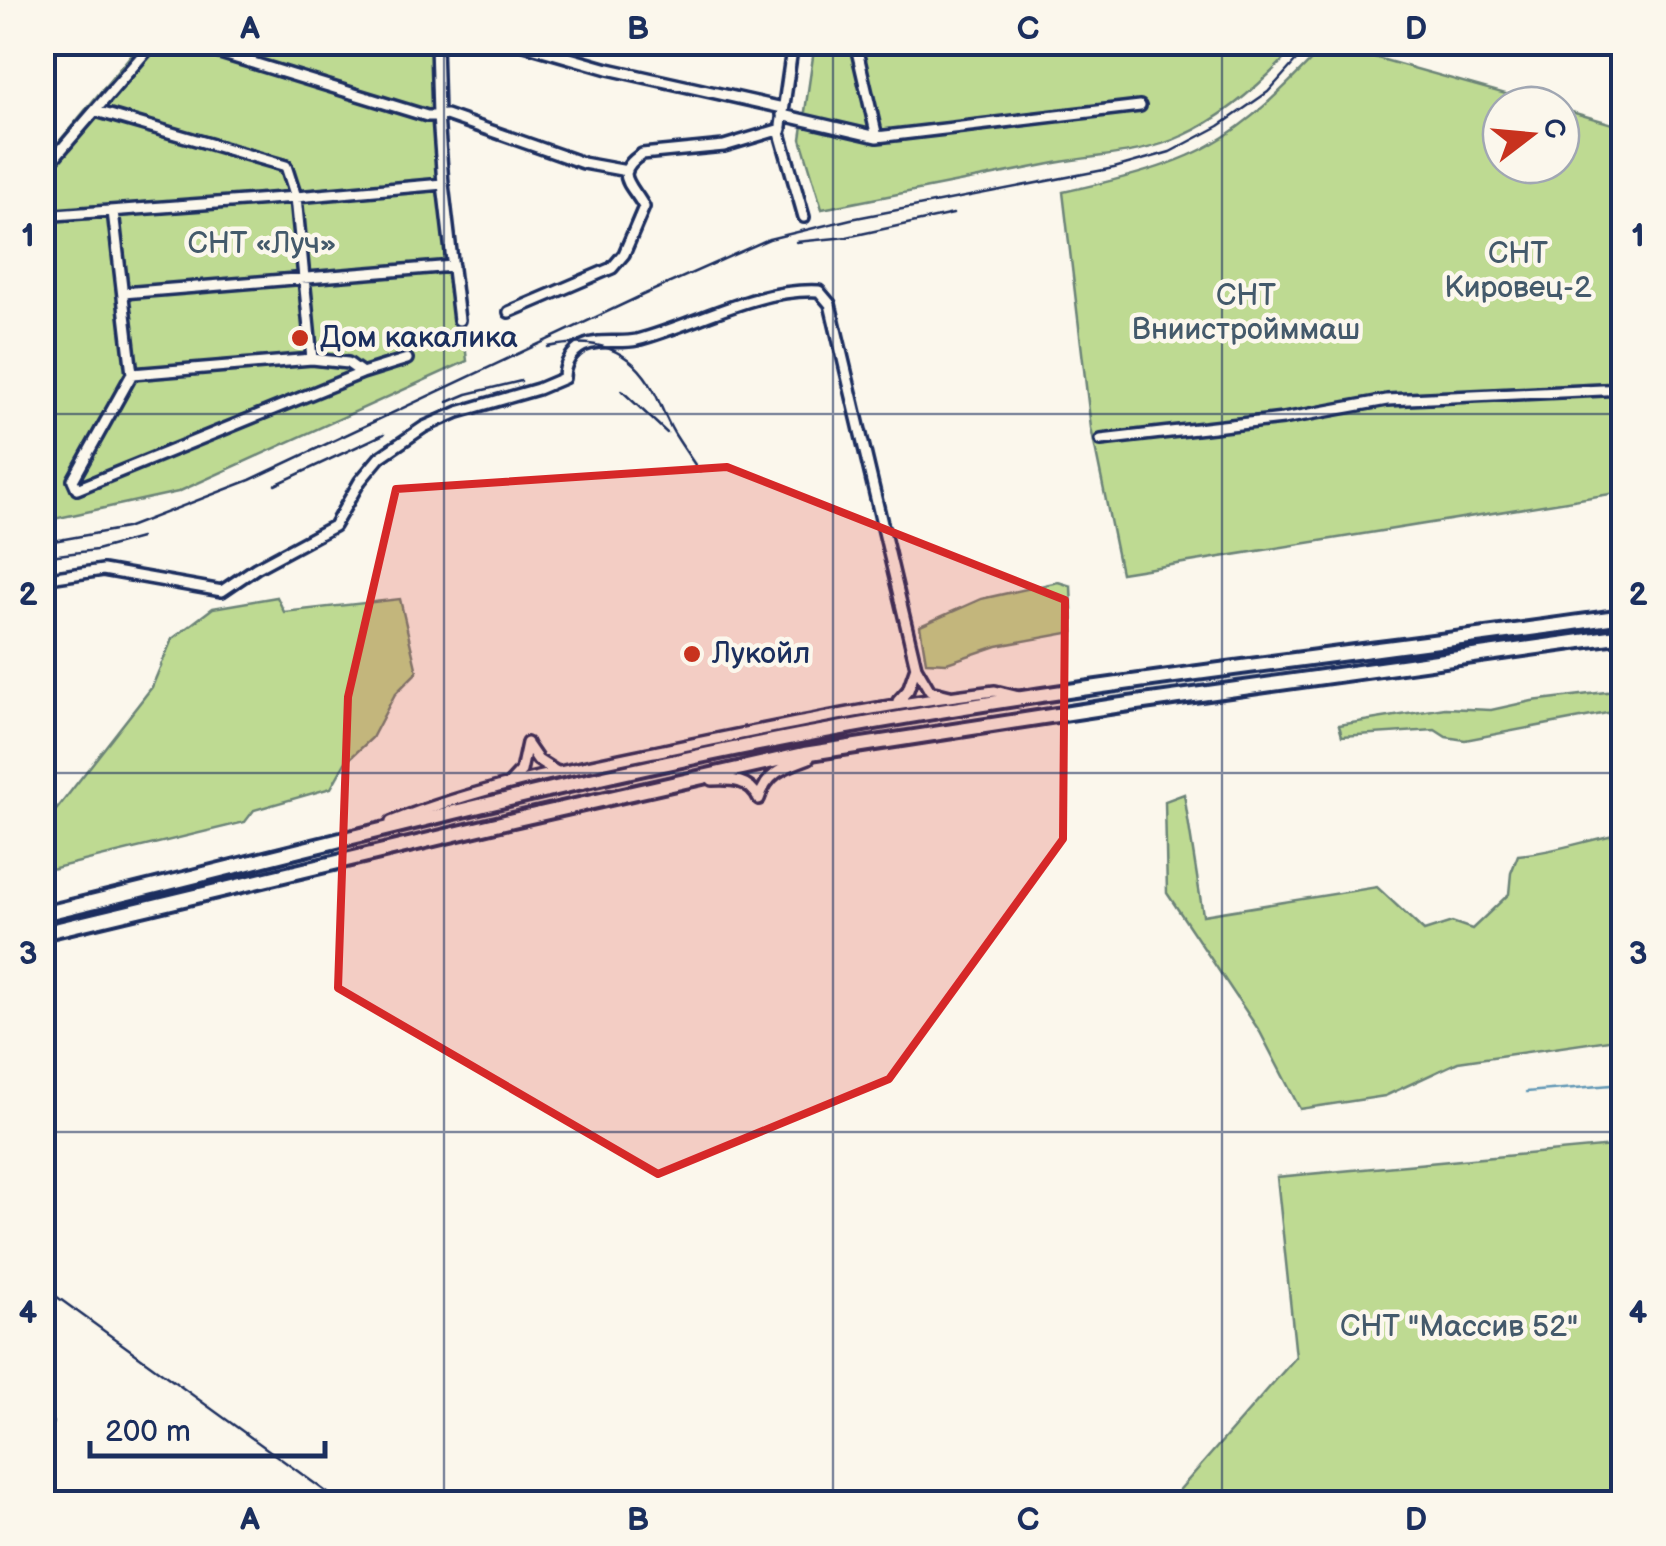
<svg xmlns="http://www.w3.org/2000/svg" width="1666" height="1546" font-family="'Balsamiq Sans',sans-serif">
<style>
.green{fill:#beda92;stroke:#6c8478;stroke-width:2.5}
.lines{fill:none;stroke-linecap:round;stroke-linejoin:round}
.stream{stroke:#6197b5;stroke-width:2.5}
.minor-casing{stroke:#1b2f5e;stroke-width:16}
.highway-casing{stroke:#1b2f5e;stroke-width:20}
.minor{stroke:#fbf7ec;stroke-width:9}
.highway{stroke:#fbf7ec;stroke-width:12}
.rail{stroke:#1b2f5e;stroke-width:2.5}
.marked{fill:#d62828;fill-opacity:0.2;stroke:#d62828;stroke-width:8;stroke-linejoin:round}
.grid{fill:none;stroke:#1b2f5e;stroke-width:2.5;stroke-opacity:0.55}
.poi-dot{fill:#c8321e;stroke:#fbf7ec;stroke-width:4}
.labels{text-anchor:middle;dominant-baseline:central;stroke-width:9;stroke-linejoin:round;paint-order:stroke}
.park-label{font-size:30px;fill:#445a6b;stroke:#fbf7ec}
.poi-label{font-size:30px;fill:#1b2f5e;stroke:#fbf7ec;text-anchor:start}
.neatline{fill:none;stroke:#1b2f5e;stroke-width:4}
.grid-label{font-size:32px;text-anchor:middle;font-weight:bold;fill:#1b2f5e}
</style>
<rect width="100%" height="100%" fill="#fbf7ec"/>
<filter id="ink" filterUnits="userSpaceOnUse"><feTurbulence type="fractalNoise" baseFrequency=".01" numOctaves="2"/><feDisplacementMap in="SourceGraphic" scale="20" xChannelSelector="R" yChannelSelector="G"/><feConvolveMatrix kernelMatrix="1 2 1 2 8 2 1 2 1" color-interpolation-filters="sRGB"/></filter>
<g filter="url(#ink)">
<!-- green -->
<path class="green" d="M1259,42L1295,47C1263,83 1226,116 1182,136C1143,155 1097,155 1055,163C977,178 900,194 822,209L801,139L815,43Z
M141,43H438L445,175L467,361L178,492L54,519L43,517V161Z
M1321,50L1363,54L1545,105H1501V165H1561V109L1623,127V492L1121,573L1091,428L1063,192C1108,182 1170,168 1210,145C1253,121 1287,85 1321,50Z
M1058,582L1071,586L1073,632L997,646L947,663L926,662L920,626L981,599Z
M277,597L284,612L400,599L417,672L395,694L372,738L345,763L331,788L254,810L245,822L43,871V827L152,687L172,639L213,608Z
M1623,690V710L1465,740L1446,737L1435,730L1342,736L1339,725L1445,708L1491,710L1532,701Z
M1184,794L1203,915L1377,887L1424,931L1452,922L1472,929L1509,894L1511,873L1518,855C1555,852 1587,840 1623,833V1038L1458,1062L1385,1096L1300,1109L1260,1032L1167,893L1165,801Z
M1623,1145V1503H1168L1296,1357L1277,1177Z"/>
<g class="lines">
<!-- stream -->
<path class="stream" d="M1526,1092L1624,1084"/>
<defs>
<path id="minor" d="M436,42L438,116L446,115L583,163L627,171
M514,42L608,69L783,108
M793,42L780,133L804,217
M855,42L877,137
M96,111L286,166L296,197L443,184L438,116H427L184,42
M782,115L877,137L1140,106
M42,172L154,42
M443,184L459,320
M113,211L132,374L312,359L348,363L362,373L407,359
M42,216L296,197L312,359
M123,293L453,266
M509,312L612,268L624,254L644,207C633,185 611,174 642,154L724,146L781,129
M132,374L73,480L77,489L362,373
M1101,440L1283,419L1387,400L1624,389
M42,579L103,570L222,591L256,568L334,526L360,481L380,457L424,427L458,412L538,389L564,378C564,365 571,352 583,346C600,338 620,344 637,340C697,324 756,288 819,291L830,304L916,667L930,691L950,696
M898,701L908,690L916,667
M527,744L538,760L557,772
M712,780C731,779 750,779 759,799C767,772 785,767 809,758
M509,784L521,771L527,743
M391,822C479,787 571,769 664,750C774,727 883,704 995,691L1019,697
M42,1419L46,1422"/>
<path id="highway" d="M42,914C294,853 545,785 799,736C1071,684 1349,655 1624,616
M42,933L513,820L804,754L1115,706L1624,635"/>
</defs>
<!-- minor casing -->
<use href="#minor" class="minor-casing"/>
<!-- highway casing -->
<use href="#highway" class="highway-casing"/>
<!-- minor -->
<use href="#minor" class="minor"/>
<!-- highway -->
<use href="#highway" class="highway"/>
<!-- rail -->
<path class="rail" d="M796,242L847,237L953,214
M548,347C594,337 630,347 654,391C661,405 666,420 674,433C682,446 691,459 700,472
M622,391L667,433
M448,402L467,394L521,381
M275,485L384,434
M42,543L126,528L250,480L645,294L769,239L851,219L1114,168L1170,152L1219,126L1268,92L1313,42
M42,557L96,550L140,538
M42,1286L343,1504"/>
</g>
</g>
<!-- marked area -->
<path class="marked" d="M727,467L1065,600L1063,839L889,1079L658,1174L338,988L348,697L396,489Z"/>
<!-- grid -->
<path class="grid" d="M444,42V1504M833,42V1504M1222,42V1504M42,414H1624M42,773H1624M42,1132H1624"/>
<!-- markers -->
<g class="poi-dot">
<circle cx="300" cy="338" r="10"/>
<circle cx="692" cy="654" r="10"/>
</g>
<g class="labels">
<!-- park labels -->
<g class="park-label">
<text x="262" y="244">СНТ «Луч»</text>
<text x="1518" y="254">СНТ<tspan x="1518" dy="34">Кировец-2</tspan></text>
<text x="1246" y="296">СНТ<tspan x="1246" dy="34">Вниистройммаш</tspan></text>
<text x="1459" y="1327">СНТ "Массив 52"</text>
</g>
<!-- poi labels -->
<g class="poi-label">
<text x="320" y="338">Дом какалика</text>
<text x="712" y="654">Лукойл</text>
</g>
</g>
<!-- margin -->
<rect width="1666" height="1546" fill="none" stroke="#fbf7ec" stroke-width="110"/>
<!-- north arrow -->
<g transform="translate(1531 135) rotate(74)"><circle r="48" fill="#fbf7ec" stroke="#a1a7b3" stroke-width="2.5"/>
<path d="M0-8L18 38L0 25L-18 38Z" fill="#c8321e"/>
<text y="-15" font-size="28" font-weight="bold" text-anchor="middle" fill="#1b2f5e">С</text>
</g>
<!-- scale -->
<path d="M90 1441v15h235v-15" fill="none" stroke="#1b2f5e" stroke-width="5"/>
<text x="105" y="1441" font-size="30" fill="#1b2f5e" stroke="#fbf7ec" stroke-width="8" paint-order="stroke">200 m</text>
<rect x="55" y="55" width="1556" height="1436" class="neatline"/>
<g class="grid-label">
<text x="250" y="39">A</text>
<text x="638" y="39">B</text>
<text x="1028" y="39">C</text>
<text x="1416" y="39">D</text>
<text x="28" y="246">1</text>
<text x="1638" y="246">1</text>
<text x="28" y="605">2</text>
<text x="1638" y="605">2</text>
<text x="28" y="964">3</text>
<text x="1638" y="964">3</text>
<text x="28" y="1323">4</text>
<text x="1638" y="1323">4</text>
<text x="250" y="1530">A</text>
<text x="638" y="1530">B</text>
<text x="1028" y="1530">C</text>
<text x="1416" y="1530">D</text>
</g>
</svg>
